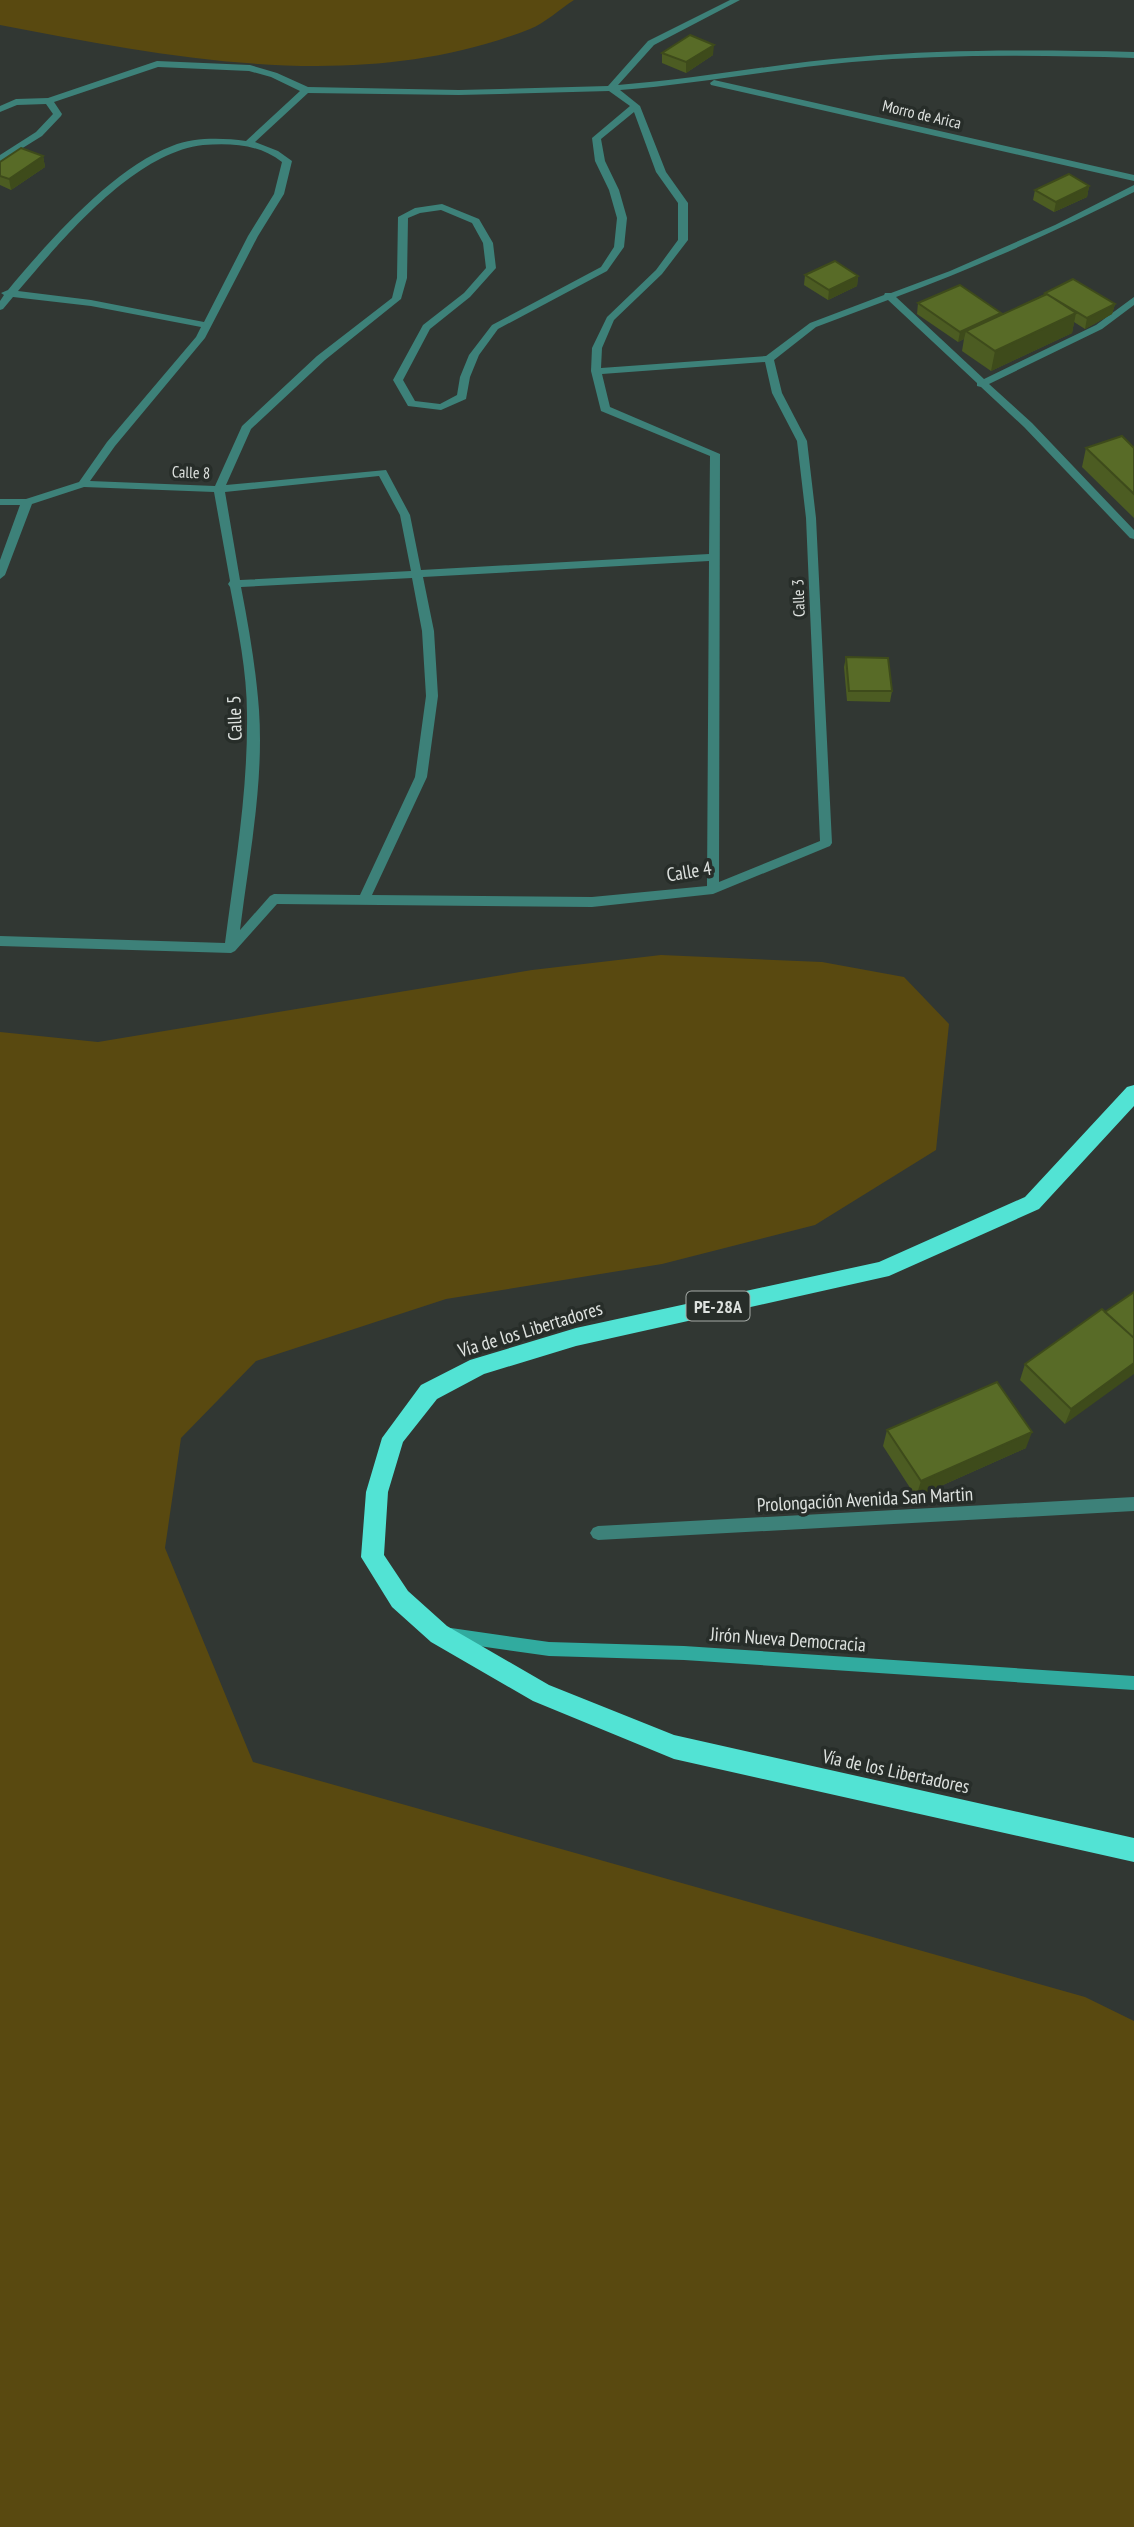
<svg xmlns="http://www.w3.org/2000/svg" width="1134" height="2527" font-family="'PT Sans Narrow',sans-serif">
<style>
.green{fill:#594910}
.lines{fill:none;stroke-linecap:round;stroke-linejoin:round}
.street{fill:#3d8179;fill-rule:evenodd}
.secondary{fill:#31ab9f;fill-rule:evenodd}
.highway{fill:#52e3d4;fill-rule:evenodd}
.wall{fill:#4c5c22}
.shaded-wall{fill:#3e4b1b}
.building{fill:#586b27;stroke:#3e4b1b;stroke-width:2}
.labels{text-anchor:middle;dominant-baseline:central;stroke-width:7;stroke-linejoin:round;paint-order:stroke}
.far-street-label{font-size:16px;fill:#dee2df;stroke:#272d29}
.shield{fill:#272d29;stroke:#a7aca8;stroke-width:2}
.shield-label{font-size:18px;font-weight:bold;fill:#dee2df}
.street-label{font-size:19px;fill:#dee2df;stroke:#272d29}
</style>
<rect width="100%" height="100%" fill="#313733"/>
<!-- green -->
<path class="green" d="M0,0H574C560,9 545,23 530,29C359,96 174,58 0,25Z
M661,955L822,962L904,977L949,1024L936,1150L815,1225L662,1264L446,1299L256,1361L181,1438L165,1548L253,1762L1085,1997L1134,2021V2527H0V1032L98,1042L532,970Z"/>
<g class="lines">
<!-- street -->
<path class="street" d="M730,0H740L654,45L618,85C698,79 777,63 857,57C949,49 1042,50 1134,52V58C1040,55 946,54 852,62C774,69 697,84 620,90L640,106L666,172L688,203V240L662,274L614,320L602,348L601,368L766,356L810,323L884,295L885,293H891L950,271L1055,225L1134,185V192C1056,231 978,267 896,297L984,379L1096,325L1134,297V305L1102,329L989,384L1032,423L1134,530V539L1130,538L1024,427L981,387L977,386V383L888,300L816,327L774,360L782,393L807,441L816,518L832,843L830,846L713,894L592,907L277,904L235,951L231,953L0,946V936L225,943C235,867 248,791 247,714C247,672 238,628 230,587L228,584L230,581L214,492L84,487L32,504L5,575L0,579V560L20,505H0V499H26L79,482L107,442L196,337L201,327L91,306L13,297L3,309L0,310V301L4,295L1,293L8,290C47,243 114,167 172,146C195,137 222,138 246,141L300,91L271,77L249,71L158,67L54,102L62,114L61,116L42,136L0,162V155L36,132L53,114L46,104L17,105L0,112V106L16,99L48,98L157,61L250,65L277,73L308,87L459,90L608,86L648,41ZM609,91L630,106L592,138L595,161L609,190L617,218L614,247L601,267L492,325L469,355L460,377L457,395L440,404L415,401L403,380L430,329L470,297L496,268L493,243L479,219L442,204L415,208L398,217L397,278L392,298L317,356L242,426L215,486L90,481L115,446L205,338L258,236L284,194L292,161L278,151L255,142L308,93L459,95ZM634,112L656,172L678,203V240L656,270L607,317L592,348L591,371L601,411L710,456L709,554L421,570L410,515L386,470L226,485L251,429L325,360L401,299L407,278L408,218L420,213L441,210L472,223L483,243L486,268L464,293L423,325L393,380L408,406L441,410L466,399L470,377L479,355L498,329L607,271L624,247L627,218L619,190L605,161L601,139ZM203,145C231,143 259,144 282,162L274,194L248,236L204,322L91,300L18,291C61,241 133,153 203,145ZM765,362L772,393L797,441L806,518L820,841L719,882L720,454L610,407L602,374ZM379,476L400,515L411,571L240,580L225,492ZM709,561L707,886L592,897L372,895L427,777L438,696L434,631L423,577ZM412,578L422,631L426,696L415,777L360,895L274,894L270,896L240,930C249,858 264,783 259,710C256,669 249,628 241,587Z
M714,80L1134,175V181L711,85L710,83Z
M1134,1497V1511L598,1540L593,1538L590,1533L593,1528L598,1526Z"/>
<!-- secondary -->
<path class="secondary" d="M451,1628L549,1642L684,1646L1134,1676V1690L684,1660L549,1656L451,1642L445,1640L443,1635L445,1630Z"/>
<!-- highway -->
<path class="highway" d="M1134,1085V1106L1039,1209L889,1276L576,1346L484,1374L437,1399L403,1442L388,1492L384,1555L408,1591L447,1626L549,1685L674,1735L1134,1838V1862L674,1759L533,1701L431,1642L392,1607L361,1557L366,1492L382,1438L421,1385L470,1360L576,1328L879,1262L1025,1197L1127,1087Z"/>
</g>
<!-- wall -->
<path class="wall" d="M662,53L713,55L686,73L662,63Z
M43,156L45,167L11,190L0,185V162Z
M1089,186L1087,197L1054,212L1033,200L1035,190Z
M805,275L858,276L857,286L828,300L804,285Z
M1045,293L1115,304L1112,314L1085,329L1074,322L1072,333L991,371L962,351L964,339L958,342L917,314L918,303L1001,313V315L1045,294Z
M1086,448H1134V518L1082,467Z
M846,657L892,691L890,702L847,701L844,667Z
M1134,1292L1065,1424L1020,1380L1025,1364L1105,1312Z
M887,1430L1026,1448L916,1497L883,1446Z"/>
<!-- shaded-wall -->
<path class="shaded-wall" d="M714,45L713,55L686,73V62Z
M43,156L45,167L11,190L9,179Z
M1089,186L1087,197L1054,212L1056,202Z
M858,276L857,286L828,300L829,290Z
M1115,304L1112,314L1085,329L1087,318Z
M1001,313L999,323L966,331L964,339L958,342L960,332Z
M1076,313L1072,333L991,371L995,351Z
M1134,1363V1374L1065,1424L1071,1409Z
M1032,1432L1026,1448L916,1497L921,1481Z"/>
<!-- building -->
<path class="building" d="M690,35L714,45L686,62L662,53Z
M21,148L43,156L9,179L0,176V162Z
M1069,174L1089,186L1056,202L1035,190Z
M835,261L858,276L829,290L805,275Z
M1073,279L1115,304L1087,318L1045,293Z
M960,285L1001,313L960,332L918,303Z
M1047,294L1076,313L995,351L966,331Z
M1122,436L1134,448V494L1086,448Z
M846,657L888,658L892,691H849Z
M1134,1292V1338L1105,1312Z
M1102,1309L1134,1338V1363L1071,1409L1025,1364Z
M997,1382L1032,1432L921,1481L887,1430Z"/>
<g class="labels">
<!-- far-street labels -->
<g class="far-street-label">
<text transform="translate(922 114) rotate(13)">Morro de Arica</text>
<text transform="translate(191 472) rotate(2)">Calle 8</text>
<text transform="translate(798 598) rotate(-92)">Calle 3</text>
</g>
<!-- shield labels -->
<rect class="shield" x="686.5" y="1291.5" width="63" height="29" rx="5"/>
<g class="shield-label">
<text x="718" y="1306">PE-28A</text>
</g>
<!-- street labels -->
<g class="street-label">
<text transform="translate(234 718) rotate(-92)">Calle 5</text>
<text transform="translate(689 871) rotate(-9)">Calle 4</text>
<text transform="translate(530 1329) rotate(-17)">Vía de los Libertadores</text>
<text transform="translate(865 1499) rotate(-3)">Prolongación Avenida San Martin</text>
<text transform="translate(788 1639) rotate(4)">Jirón Nueva Democracia</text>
<text transform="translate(896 1771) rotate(12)">Vía de los Libertadores</text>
</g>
</g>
</svg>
